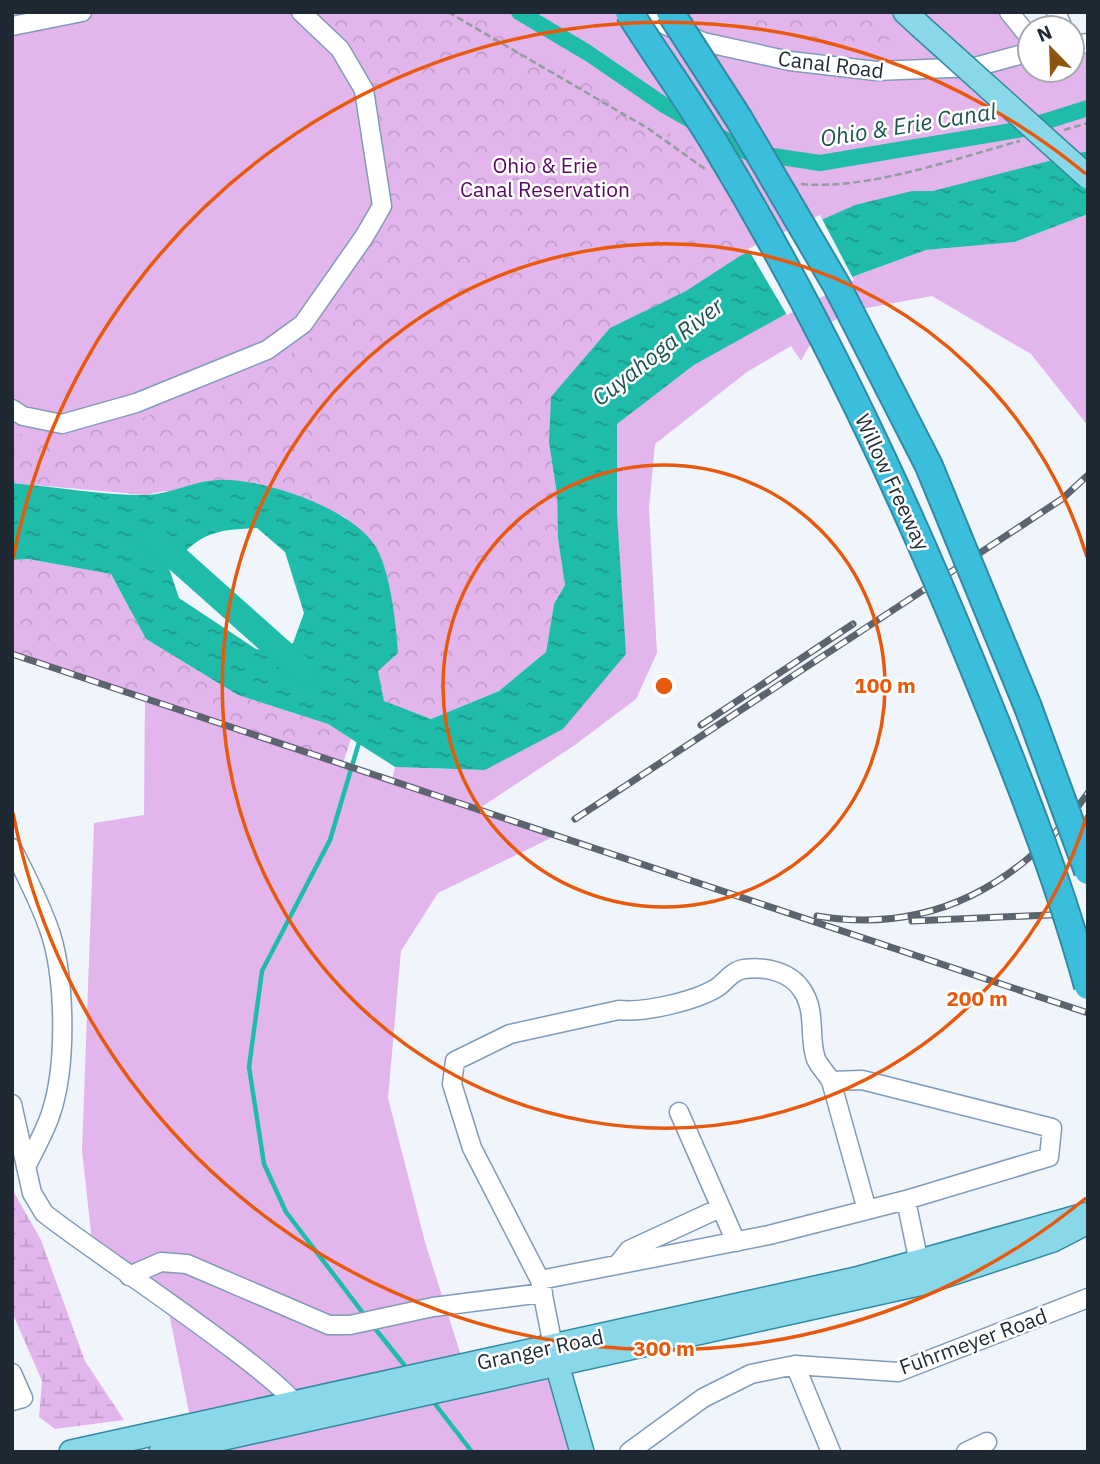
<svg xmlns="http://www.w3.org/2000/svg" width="1100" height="1464" font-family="'IBM Plex Sans',sans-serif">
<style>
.green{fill:#e3b5ed}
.forest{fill:url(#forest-crowns)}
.wetland{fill:url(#wetland-marsh)}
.water{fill:url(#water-ripples);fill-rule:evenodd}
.pier{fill:#f0f5fb}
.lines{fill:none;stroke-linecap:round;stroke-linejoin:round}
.stream{stroke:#1fbca9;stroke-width:4.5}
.canal{stroke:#1fbca9;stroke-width:16}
.river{stroke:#1fbca9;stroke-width:26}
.minor-casing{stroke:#819ab5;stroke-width:21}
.major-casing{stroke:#318aa1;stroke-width:26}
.path{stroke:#929aa2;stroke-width:2.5;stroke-dasharray:7 3.5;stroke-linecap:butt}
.minor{stroke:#fff;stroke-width:18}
.major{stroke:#89d8ea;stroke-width:23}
.rail-casing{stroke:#5c656f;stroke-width:7}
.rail{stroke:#fff;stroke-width:4.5;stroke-dasharray:13;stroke-linecap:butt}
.major-bridge-casing{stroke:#318aa1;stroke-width:26;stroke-linecap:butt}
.highway-bridge-casing{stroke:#318aa1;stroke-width:30;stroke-linecap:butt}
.major-bridge{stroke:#89d8ea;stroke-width:23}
.highway-bridge{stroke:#3abedc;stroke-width:26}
.ring{fill:none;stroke:#e8590c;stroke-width:3.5}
.labels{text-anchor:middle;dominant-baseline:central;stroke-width:5;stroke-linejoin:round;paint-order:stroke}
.street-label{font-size:21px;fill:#1f2934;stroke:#fff}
.park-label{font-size:21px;fill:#580867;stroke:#fff}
.water-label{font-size:23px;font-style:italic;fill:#1a544c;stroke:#fff}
.centre{fill:#e8590c;stroke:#fff;stroke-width:3.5}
.ring-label{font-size:21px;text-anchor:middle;font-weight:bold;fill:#e8590c;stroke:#fff;stroke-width:5;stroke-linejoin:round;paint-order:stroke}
</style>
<defs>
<pattern id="forest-crowns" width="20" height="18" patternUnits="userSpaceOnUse" patternTransform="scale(1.75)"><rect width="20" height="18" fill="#e3b5ed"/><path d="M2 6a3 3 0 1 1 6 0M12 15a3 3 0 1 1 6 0" fill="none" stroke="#c29ccc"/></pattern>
<pattern id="wetland-marsh" width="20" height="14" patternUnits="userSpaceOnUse" patternTransform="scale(1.75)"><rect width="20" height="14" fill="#e3b5ed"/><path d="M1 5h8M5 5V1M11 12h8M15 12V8" fill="none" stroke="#c29ccc"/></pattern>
<pattern id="water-ripples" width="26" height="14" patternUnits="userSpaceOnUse" patternTransform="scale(1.75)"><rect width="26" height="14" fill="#1fbca9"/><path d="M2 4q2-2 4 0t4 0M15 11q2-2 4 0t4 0" fill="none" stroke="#1b998a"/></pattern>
</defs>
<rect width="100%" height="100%" fill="#f0f5fb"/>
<!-- green -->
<path class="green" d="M12,12H1009L1030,38V70H1072V45L1088,43V164L852,277L926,250L1015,242L1088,214V426L1031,354L932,296L850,311L818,330L801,361L791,346L747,372L655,444L649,509L657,653L636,699L575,745L480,808L557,835L438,893L401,951L388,1098L425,1242L464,1365L557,1366L582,1452H197L167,1303L93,1250L82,1151L94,823L144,815L145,698L392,779L395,767L485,770L617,514L616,424L694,365L775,318L304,498L12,483Z"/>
<!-- forest -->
<path class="forest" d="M307,12H471L694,148L750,252L686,291L557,494L558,539L565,585L554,604L546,652L499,691L431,719L384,702L345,517L261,483L217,480L146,495L12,483V431L38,441L142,418L206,393L301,349L346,288L385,212L358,50Z
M719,12H869L894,36L884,44L785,36Z
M28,559L111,574L146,639L238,695L328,724L351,739L343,763L12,657V560Z"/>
<!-- wetland -->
<path class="wetland" d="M12,1189L41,1240L85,1361L124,1420L55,1429L39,1417L42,1381L12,1312Z"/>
<!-- water -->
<path class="water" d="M1088,151V214L1015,242L926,250L852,277L694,365L617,424V514L626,654L563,729L485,770L395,767L328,724L238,695L146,639L111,574L28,559L12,560V483C56,487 101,495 144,495C169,495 193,481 217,480C261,477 356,509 377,549C391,575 396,624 398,653L378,671L384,701L431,719L499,691L546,652L554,604L565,585L558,539L557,494L549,442L551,397L610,328L686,291L740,256L855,205L912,191H933ZM257,528L285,552L304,613L293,643L275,652L256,649L179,598L169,568C200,534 211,530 257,528Z"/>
<!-- pier -->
<path class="pier" d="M820,215L854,280L787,315L748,249Z"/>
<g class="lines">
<!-- stream -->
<path class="stream" d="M360,739L330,840L262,971L249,1067L264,1164L286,1212L366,1317
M373,1326L409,1371
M432,1400L472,1452"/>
<!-- canal -->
<path class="canal" d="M519,12L588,53L664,105L747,152L820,163L1018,130L1088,108"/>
<!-- river -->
<path class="river" d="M148,539L156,540L304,672"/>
<defs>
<path id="minor" d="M637,12L703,42L790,61L876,71L975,67L1030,52
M1009,12L1030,38
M1056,12L1063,28
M12,26L82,12
M1072,45L1088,43
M12,409L23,416L62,424L136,403L267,350L303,324L364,237L382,206L364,90L340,49L301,12
M12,848C25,873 38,899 48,926C66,974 67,1065 51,1113C45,1132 34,1150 26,1167
M12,1104L32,1193L44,1213C84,1246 291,1381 300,1411
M679,1112L736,1242
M867,1210L831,1081L862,1080L1052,1128L1049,1157L906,1200
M617,1265L629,1250L720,1208
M129,1276L161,1262L187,1264L329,1325H350L433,1307L543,1293
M540,1280L472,1148L452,1084L455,1061L510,1034L619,1010C644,1013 696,1001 718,987C727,980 732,971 744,969C765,966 791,972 802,990C817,1012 808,1036 816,1059C819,1066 827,1074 831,1081
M553,1346L540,1280L769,1235L906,1200L919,1263
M795,1365L831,1452
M12,1373L23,1398L12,1401
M629,1452L703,1398L751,1374L795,1365L898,1372L1088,1298
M966,1452L987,1442"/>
<path id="major" d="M905,12L919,25
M554,1354L582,1452
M71,1452L856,1279L1088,1214
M161,1452L923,1283L1053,1240L1082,1225"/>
</defs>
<!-- minor casing -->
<use href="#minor" class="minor-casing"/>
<!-- major casing -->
<use href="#major" class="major-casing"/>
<!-- path -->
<path class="path" d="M448,12L649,129L705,169
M1064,130L1088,123
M801,184C870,190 953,159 1020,141"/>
<!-- minor -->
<use href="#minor" class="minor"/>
<!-- major -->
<use href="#major" class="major"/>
<defs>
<path id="rail" d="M12,654L1088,1013
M701,725L853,624
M575,819L1062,499L1088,475
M817,916C932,935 1022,884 1088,793
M912,921L1071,914"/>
</defs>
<!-- rail casing -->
<use href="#rail" class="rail-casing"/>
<!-- rail -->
<use href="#rail" class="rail"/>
<defs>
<path id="major-bridge" d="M919,25L1088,177"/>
<path id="highway-bridge" d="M629,12C658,58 690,102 718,149C816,311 898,483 970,659C1014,766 1057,874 1088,986
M670,12L739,119L837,286L929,466L1028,707L1088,871"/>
</defs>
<!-- major-bridge casing -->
<use href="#major-bridge" class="major-bridge-casing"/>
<!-- highway-bridge casing -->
<use href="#highway-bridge" class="highway-bridge-casing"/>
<!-- major-bridge -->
<use href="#major-bridge" class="major-bridge"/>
<!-- highway-bridge -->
<use href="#highway-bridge" class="highway-bridge"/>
</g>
<!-- distance rings -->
<g class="ring">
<circle cx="664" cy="686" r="221"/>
<path d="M1087 815A442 442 0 1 1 1087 557"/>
<path d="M1086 1198A663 663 0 0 1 13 813M13 559A663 663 0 0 1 1086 174"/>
</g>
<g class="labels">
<!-- street labels -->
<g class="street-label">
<text transform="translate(831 64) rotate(7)">Canal Road</text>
<text transform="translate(893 482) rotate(65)">Willow Freeway</text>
<text transform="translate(973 1341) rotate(-20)">Fuhrmeyer Road</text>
<text transform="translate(540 1349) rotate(-12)">Granger Road</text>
</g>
<!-- park labels -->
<g class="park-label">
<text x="545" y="165">Ohio &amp; Erie<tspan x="545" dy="24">Canal Reservation</tspan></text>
</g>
<!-- water labels -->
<g class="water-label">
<text transform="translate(908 124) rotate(-9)">Ohio &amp; Erie Canal</text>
<text transform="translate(657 351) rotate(-38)">Cuyahoga River</text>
</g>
</g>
<circle cx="664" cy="686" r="10" class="centre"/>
<g class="ring-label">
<text x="885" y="693">100 m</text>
<text x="977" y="1006">200 m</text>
<text x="664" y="1356">300 m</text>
</g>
<!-- border -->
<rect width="1100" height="1464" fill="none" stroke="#1f2934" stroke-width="28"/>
<!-- north arrow -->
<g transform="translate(1051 49) rotate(337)"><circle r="33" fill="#ffffff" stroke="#a5a9ae" stroke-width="2"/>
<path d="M0-5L12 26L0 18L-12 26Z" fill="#8e550e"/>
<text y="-10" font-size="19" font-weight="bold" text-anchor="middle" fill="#1f2934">N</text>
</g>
</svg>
